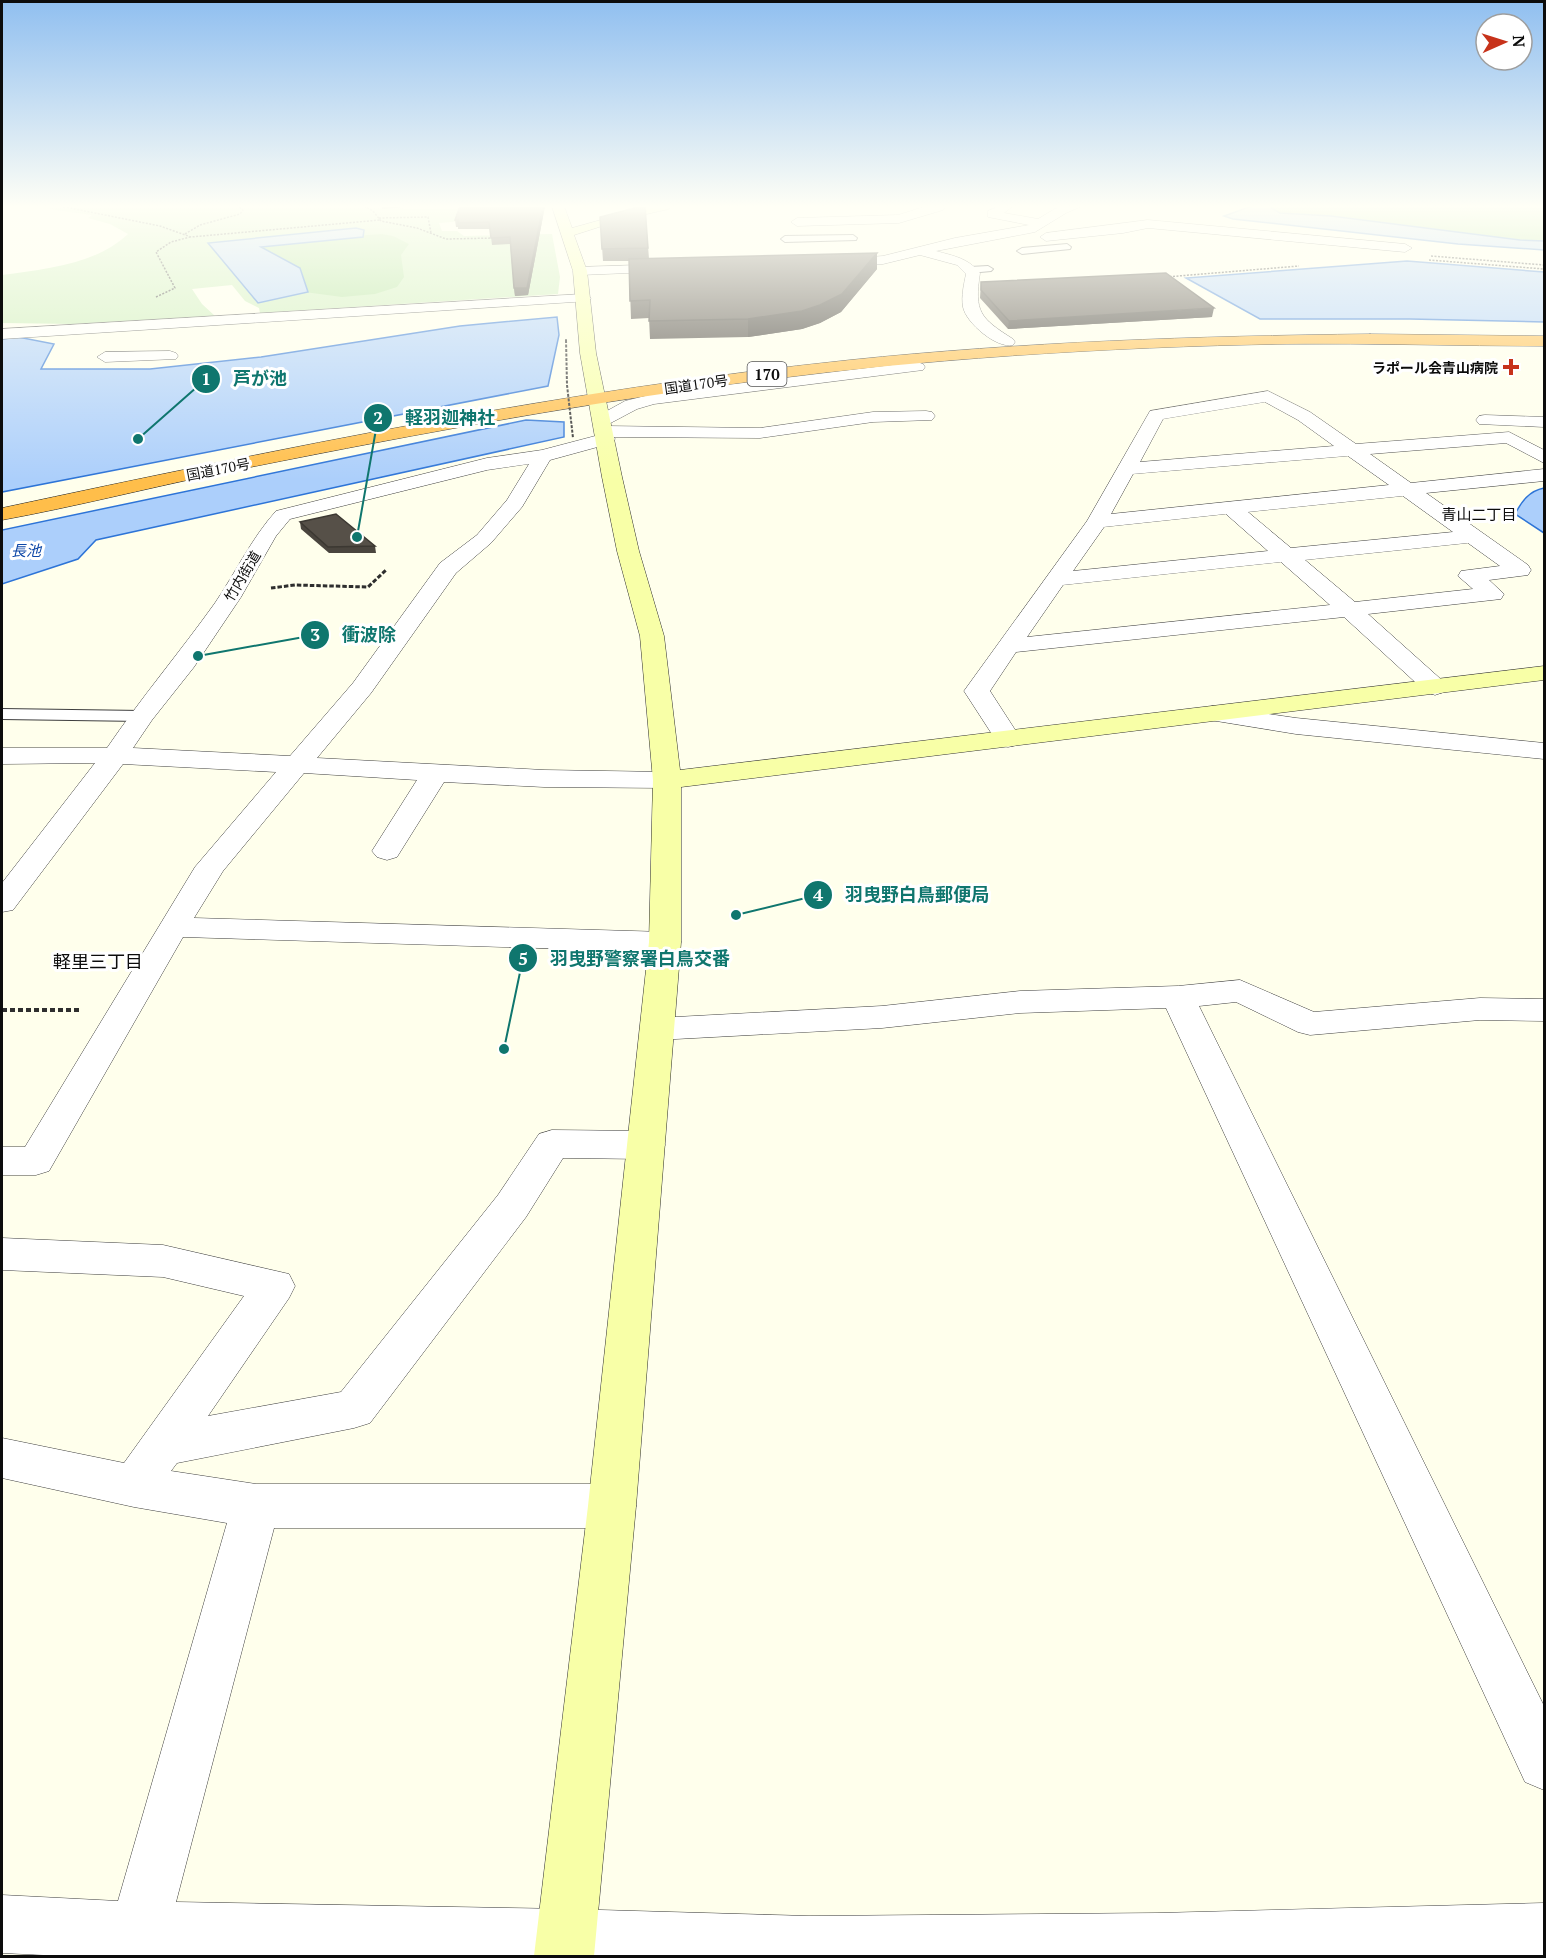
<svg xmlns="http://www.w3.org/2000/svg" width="1546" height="1958" font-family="'PT Serif','Noto Sans JP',serif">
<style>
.green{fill:#c6ecb2}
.forest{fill:#a5de90}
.water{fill:#accffb;stroke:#2d74d7;stroke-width:1.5}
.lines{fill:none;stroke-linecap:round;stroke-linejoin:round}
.lane-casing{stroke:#3f3f3f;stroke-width:2}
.street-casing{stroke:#3f3f3f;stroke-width:1}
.secondary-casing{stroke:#2e2e2e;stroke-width:1}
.highway-casing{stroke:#1d1d1d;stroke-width:1}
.path-far2{stroke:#2e2e2e;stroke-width:1.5;stroke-dasharray:2 1.5;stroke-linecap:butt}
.path-far1{stroke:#2e2e2e;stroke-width:3;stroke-dasharray:4.5 2;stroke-linecap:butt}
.path{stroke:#2e2e2e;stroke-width:4;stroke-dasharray:5 3;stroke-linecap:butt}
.lane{fill:#fff;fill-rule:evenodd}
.street{fill:#fff;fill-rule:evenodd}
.secondary{fill:#f8ffa7;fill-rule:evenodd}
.highway{fill:#ffbe4a;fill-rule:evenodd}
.path-bridge-far1{stroke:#2e2e2e;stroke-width:1.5;stroke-dasharray:2 1.5;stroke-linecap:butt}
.path-bridge{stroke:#2e2e2e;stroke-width:2;stroke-dasharray:3 1.5;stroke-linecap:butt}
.wall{fill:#4a453e}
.shaded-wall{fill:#3c3832}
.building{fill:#565048;stroke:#3c3832;stroke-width:1.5}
.poi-dot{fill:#c7321a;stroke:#fff;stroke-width:2}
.labels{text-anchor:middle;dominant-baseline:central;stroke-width:6;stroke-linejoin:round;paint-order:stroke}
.far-poi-label{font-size:14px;font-weight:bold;fill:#0c0c0c;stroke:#fff;text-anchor:end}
.far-street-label{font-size:14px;fill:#0c0c0c;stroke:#fff}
.shield{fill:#fff;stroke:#555;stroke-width:1.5}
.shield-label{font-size:15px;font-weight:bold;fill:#0c0c0c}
.far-neighbourhood-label{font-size:15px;fill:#0c0c0c;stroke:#fff}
.far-water-label{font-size:15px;font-style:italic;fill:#0d47a7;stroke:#fff}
.neighbourhood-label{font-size:18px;fill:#0c0c0c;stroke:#fff}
.leader{fill:none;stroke:#0f766e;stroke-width:2}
.callout-dot{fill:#0f766e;stroke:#fff;stroke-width:2}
.mark-label{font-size:18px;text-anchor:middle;font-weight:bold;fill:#fff}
.callout-label{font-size:18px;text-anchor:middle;font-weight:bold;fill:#0f766e;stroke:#fff;stroke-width:6;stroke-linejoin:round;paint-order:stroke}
</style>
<rect width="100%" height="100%" fill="#ffffec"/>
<!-- green -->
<path class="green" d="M54,206H391L406,209H462V221L439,223L442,231H457L464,236L552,234L560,277L558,294L260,313L259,308L245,301L232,285L192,289L202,304L215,316L73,324L2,323V275C45,269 95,265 128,234L110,224L88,218L92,215L49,209Z"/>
<!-- forest -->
<path class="forest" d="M1274,206H1529L1544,208V241L1520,240L1331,216L1280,213L1271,208Z
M382,234L393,236L409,244L401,255L404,277L397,287L375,294L342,297L297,291L250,243Z"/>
<!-- water -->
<path class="water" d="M1252,206H1274L1271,208L1280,213L1331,216L1520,240L1544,241V250L1458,244L1233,219L1224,216Z
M356,228L364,230L363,237L261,247L300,268L308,292L258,303L208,243Z
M1407,261L1544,272V322L1410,319H1260L1186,278Z
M557,317L559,335L548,386L2,492V339L18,337L54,344L41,369H150L261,357L460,326Z
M526,420L564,422V437L96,540L78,559L2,584V530Z
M1544,488V533L1515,514C1522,501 1529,491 1544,488Z"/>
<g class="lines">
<defs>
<path id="lane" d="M853,235L857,238L856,240L785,242L781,239L785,236Z
M1067,244L1071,247L1070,249L1022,254L1017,251L1022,248Z
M988,266L993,269L991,271L970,273L965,270L970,267Z
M2,709L142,711L148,712L151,716L148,720L142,721L2,719Z"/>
<path id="street" d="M927,206L945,207L943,210L899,223L797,226L791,222L797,218L898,215Z
M999,206H1013L1004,213L1038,219L1058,207L1082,206L1066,213L1035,232L936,251C954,256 968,258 980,273C974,312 980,318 1013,339L1015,342L1013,345C997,349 966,323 963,307C961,296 964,284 966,274L957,265L920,255L883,264L833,268L826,264L833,260L883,256L955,238L1029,225L988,217V211Z
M1148,220L1405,244L1412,248L1405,252L1148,228L1123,233L1046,241L1040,237L1046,233Z
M673,264L680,268L678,271L580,275L573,271L580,267Z
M584,294L591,298L589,301L2,339V329Z
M170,351L176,353L178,356L176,359L105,362L97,357L105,352Z
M917,362L923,364L925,367L923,370L654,404L637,409L605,426L760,428L873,412L926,411L932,412L935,416L932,420L873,422L760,438L614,437L615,439L612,443L550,460L522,507L491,543L456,573L371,693L317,758L544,770L667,772L677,774L681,780L677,786L667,788L544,787L444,782L397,857L387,860L377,857L372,851L417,780L304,773L223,871L194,918L665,932L676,935L681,942L676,949L665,952L183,937L49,1171L36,1175H2V1147H25L195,867L276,772L123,764L13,910L2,912V883L95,763L2,764V748H107C141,698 180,652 215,603C236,572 251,539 276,511L487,458L542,450L599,435L595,431L601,426L596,425L593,421L596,417L625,401L653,394ZM529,464L507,500L477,535L440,563L353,683L290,756L133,748L152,720L194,667L241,597L276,536L290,519L487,470Z
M1268,391L1310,412L1356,444L1509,432L1544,450V463L1506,443L1370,454L1411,483L1544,469V481L1426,493L1528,565L1531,570L1528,575L1489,580L1504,594L1501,599L1368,614L1444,682L1448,687L1444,692L1435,695L1426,692L1344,617L1016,652L990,691L1021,739L1017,745L1008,747L999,745L964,691L1087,521L1150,411ZM1265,402L1298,420L1334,446L1140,462L1163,419ZM1348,456L1389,485L1111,514L1133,474ZM1403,496L1453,532L1291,548L1248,512ZM1226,514L1268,551L1073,571L1104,527ZM1468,543L1500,566L1461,571L1458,576L1473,589L1355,602L1305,560ZM1281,562L1330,605L1027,637L1063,585Z
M1485,415L1544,417V427L1479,424L1476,420L1479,416Z
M1213,706L1296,718L1544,743V759L1296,734L1204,719L1200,714L1204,709Z
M1240,980L1314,1012L1480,998L1544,999V1021L1480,1020L1310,1035L1298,1032L1236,1002L1199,1006L1544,1706V1790L1525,1782L1166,1008L1020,1013L882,1028L657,1040L645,1037L640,1029L645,1021L657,1018L882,1006L1020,991L1178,986Z
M552,1130L646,1131L659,1135L665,1145L659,1155L646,1159L563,1158L526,1217L370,1423L354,1428L177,1463L171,1471L256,1484H612L629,1491L636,1506L629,1521L612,1528H274L176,1902L566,1909L809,1916L1158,1913L1544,1903V1956H64L2,1953V1895L118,1901L227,1523L134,1507L2,1478V1438L124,1463L244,1296L163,1277L2,1270V1238L163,1245L289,1274L295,1286L289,1298L208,1416L341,1392L498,1195L539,1134Z"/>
<path id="secondary" d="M552,206H564L572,228L651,206H671L669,209L624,219L574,235L587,271L596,353L622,477L639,551L664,636L680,770L1544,666V680L681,787V942L636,1506L594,1956H534L588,1506L649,942L653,780L640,636L617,551L602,477L580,353L573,271Z"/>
<path id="highway" d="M1370,334L1544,336V346C1458,346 1372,343 1286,344C1104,347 921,359 740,383C564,406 390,439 216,474C144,489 73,507 2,520V508C283,448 564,390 850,360C1023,342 1196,336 1370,334Z"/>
</defs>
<!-- lane casing -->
<use href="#lane" class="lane-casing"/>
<!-- street casing -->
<use href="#street" class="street-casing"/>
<!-- secondary casing -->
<use href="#secondary" class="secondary-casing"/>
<!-- highway casing -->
<use href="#highway" class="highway-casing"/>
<!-- path-far2 -->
<path class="path-far2" d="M60,206L160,226L191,237L380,220
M364,206L373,211L381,221L417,228L446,239L495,238
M379,218L428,217L431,233
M185,234L200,225L240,214L243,210L238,206
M1431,256L1544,265
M1429,260L1544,269
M1166,277L1299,266
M156,297L175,288L156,252L171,242L190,237"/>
<!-- path-far1 -->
<path class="path-far1" d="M271,588L295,585L368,587L386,570"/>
<!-- path -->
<path class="path" d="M2,1010H82"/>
<!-- lane -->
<use href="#lane" class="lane"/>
<!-- street -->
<use href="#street" class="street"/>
<!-- secondary -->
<use href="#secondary" class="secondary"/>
<!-- highway -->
<use href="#highway" class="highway"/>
<!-- path-bridge-far1 -->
<path class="path-bridge-far1" d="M566,339V342"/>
<!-- path-bridge -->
<path class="path-bridge" d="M566,340L567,385L573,438"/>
</g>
<!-- wall -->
<path class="wall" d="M545,206L528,295L515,296L510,244L492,245L490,229H458V227H456L455,220Z
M645,206L649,259L877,253V269L841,312L820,323L802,329L748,337L650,339L649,318L631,319L629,261H603L600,217Z
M981,282L1212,317L1008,329L980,298Z
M300,522L375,546L376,553H329L301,529Z"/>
<!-- shaded-wall -->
<path class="shaded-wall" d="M382,206H417L382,209Z
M543,206H545L528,295L515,296L514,288Z
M877,253V269L841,312L820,323L802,329L748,337V319Z
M1214,308L1212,317L1008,329L1009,321Z"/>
<!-- building -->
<path class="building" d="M460,206H543L527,288H514L510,237L491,238L489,222L458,223V220H455Z
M642,206H645L648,248L602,249L600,217Z
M877,253L842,294L820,305L802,311L748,319L649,321L650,300L630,301L629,259Z
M1166,273L1214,308L1009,321L981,290V282Z
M336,514L375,546L328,547L300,522Z"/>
<!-- sky -->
<linearGradient id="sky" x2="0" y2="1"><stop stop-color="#90bff0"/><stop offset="0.43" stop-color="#fffff6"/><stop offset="1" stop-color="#fffff6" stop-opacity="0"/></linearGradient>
<rect width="1546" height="480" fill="url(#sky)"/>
<!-- markers -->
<path class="poi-dot" d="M1508 358h6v6h6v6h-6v6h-6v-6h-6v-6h6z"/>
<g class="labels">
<!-- far-poi labels -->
<g class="far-poi-label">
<text x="1498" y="367">ラポール会青山病院</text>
</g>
<!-- far-street labels -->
<g class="far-street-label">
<text transform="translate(696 384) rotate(-8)">国道170号</text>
<text transform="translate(218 469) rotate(-11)">国道170号</text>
<text transform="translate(242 576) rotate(-59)">竹内街道</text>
</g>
<!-- shield labels -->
<rect class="shield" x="747.5" y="362" width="39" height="24" rx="4.5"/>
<g class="shield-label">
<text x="767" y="374">170</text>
</g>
<!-- far-neighbourhood labels -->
<g class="far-neighbourhood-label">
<text x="1479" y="514">青山二丁目</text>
</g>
<!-- far-water labels -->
<g class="far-water-label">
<text x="26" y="550">長池</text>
</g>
<!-- neighbourhood labels -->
<g class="neighbourhood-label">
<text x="98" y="961">軽里三丁目</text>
</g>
</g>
<!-- callouts -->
<path class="leader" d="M138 439L206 379M357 537L378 418M198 656L315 635M736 915L818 895M504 1049L523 958"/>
<g class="callout-dot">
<circle cx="138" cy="439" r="6"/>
<circle cx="357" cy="537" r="6"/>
<circle cx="198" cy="656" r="6"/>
<circle cx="736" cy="915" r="6"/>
<circle cx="504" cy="1049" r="6"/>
<circle cx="206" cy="379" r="15"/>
<circle cx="378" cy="418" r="15"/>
<circle cx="315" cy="635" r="15"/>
<circle cx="818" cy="895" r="15"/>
<circle cx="523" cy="958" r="15"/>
</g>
<g class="mark-label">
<text x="206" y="385">1</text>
<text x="378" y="424">2</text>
<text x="315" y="641">3</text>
<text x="818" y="901">4</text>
<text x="523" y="965">5</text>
</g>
<g class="callout-label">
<text x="260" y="385">芦が池</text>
<text x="450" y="424">軽羽迦神社</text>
<text x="369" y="641">衝波除</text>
<text x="917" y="901">羽曳野白鳥郵便局</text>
<text x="640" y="965">羽曳野警察署白鳥交番</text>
</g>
<!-- border -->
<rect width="1546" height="1958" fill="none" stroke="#0c0c0c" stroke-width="6"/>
<!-- north arrow -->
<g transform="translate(1504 42) rotate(87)"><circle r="28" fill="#ffffff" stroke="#9e9e9e" stroke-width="1.5"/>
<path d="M0-4.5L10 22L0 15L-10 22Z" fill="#c7321a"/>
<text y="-9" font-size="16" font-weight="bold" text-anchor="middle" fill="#0c0c0c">N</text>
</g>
</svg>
